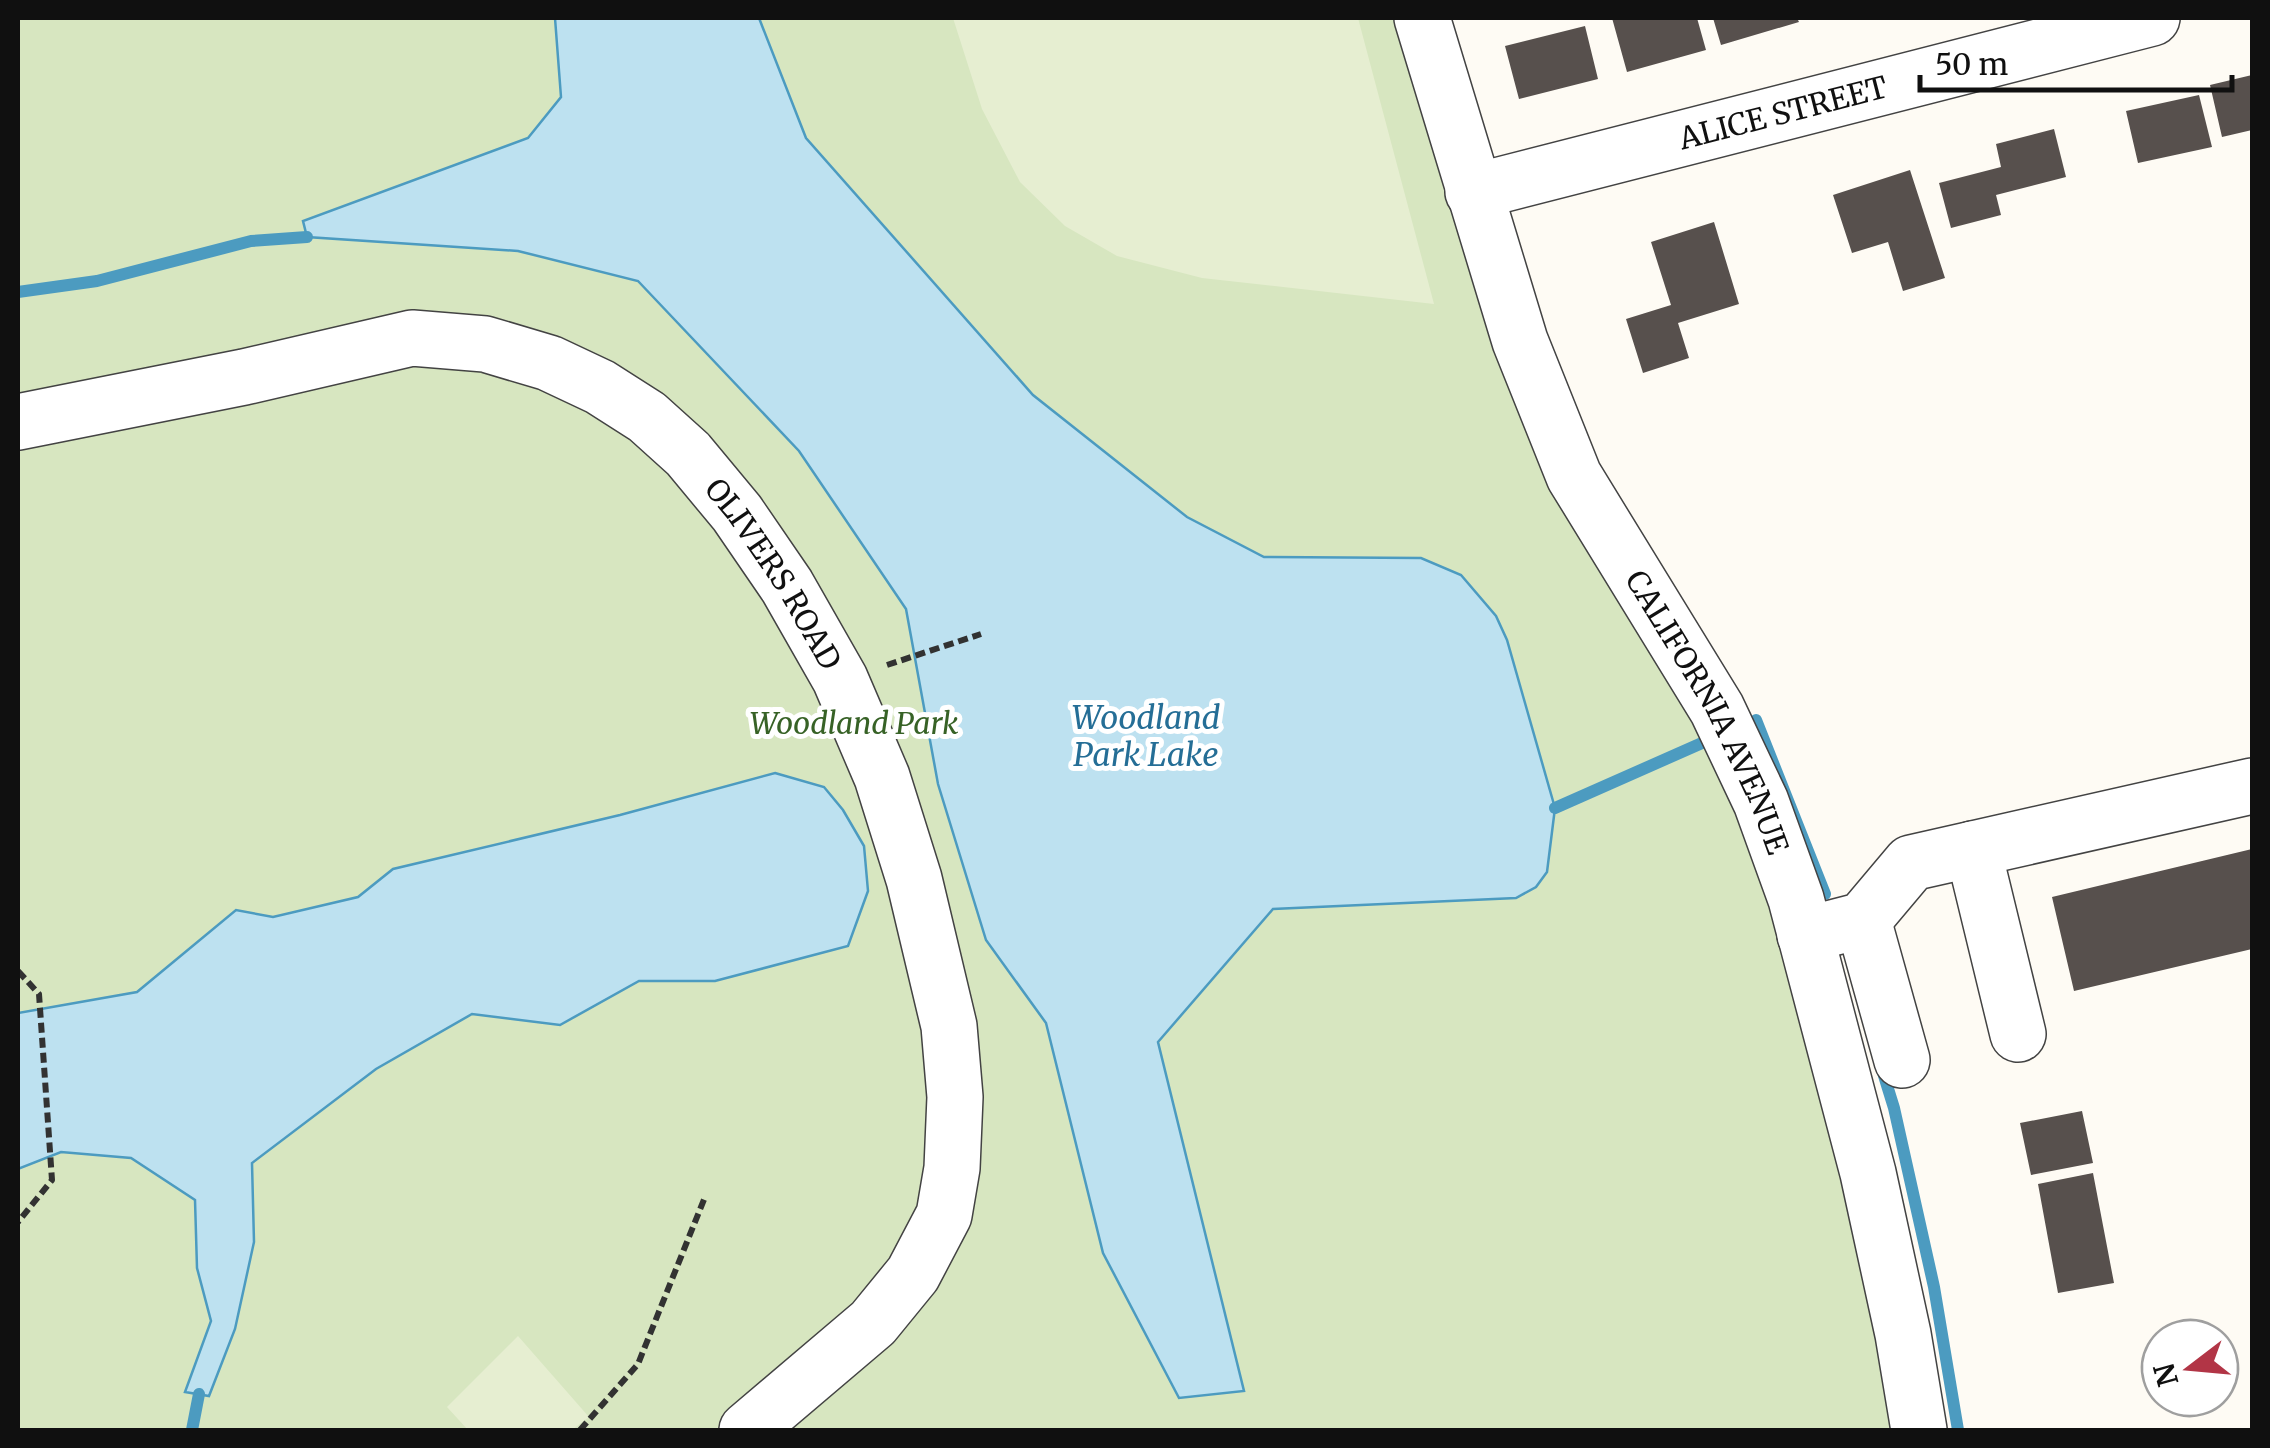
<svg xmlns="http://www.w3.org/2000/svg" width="2270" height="1448" font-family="Merriweather,serif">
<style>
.green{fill:#d7e6c0}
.pitch{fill:#e6eed1}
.water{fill:#bde1f0;stroke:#4c9bc0;stroke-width:2.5}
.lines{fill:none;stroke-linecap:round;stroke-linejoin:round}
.stream{stroke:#4c9bc0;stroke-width:12}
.building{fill:#57504d}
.minor-casing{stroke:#434343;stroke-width:58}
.path{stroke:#323232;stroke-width:6;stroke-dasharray:10 5;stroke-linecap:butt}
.minor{stroke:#fff;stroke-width:55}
.labels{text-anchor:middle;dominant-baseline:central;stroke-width:10;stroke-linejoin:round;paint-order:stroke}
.street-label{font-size:30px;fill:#101010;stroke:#fff}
.park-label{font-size:30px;font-style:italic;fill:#376226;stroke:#fff}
.water-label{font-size:32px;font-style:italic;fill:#256e96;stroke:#fff}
</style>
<rect width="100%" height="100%" fill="#fefbf4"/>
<!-- green -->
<path class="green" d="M18,18H1421L1574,476L1738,754L1920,1430H18Z"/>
<!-- pitch -->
<path class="pitch" d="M953,18H1358L1434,304L1202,278L1117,256L1065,226L1020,182L982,109Z
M518,1336L589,1417L572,1430H468L447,1407Z"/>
<!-- water -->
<path class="water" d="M555,18H759L806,138L1033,395L1187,517L1264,557L1421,558L1461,575L1496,616L1507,640L1555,808L1547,872L1536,887L1516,898L1273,909L1158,1042L1244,1391L1179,1398L1103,1253L1046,1023L986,940L938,784L906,609L799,451L638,281L518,251L307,237L303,221L528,138L561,97Z
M775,773L824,787L843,810L864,846L868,891L848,946L715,981H639L560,1025L472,1014L376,1069L252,1163L254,1242L235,1329L209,1396L185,1392L211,1321L197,1268L195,1200L131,1158L61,1152L18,1169V1013L137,992L236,910L273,917L358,897L393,869L620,815Z"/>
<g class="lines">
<!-- stream -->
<path class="stream" d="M18,292L97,281L251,241L307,237
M1756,720L1825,894
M1555,808L1702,743
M1881,1066L1894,1108L1934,1287L1958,1430
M192,1430L199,1394"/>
</g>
<!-- building -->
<path class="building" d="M1612,18H1697L1706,50L1627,72Z
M1713,18H1797L1799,22L1721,45Z
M1585,26L1598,79L1519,99L1505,46Z
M2252,75V130L2222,137L2210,85Z
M2199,95L2212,147L2138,163L2126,111Z
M2054,129L2066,177L1996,195L2001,215L1951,228L1939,183L2001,167L1996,144Z
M1910,170L1945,278L1903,291L1888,242L1852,253L1833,195Z
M1714,222L1739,304L1678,323L1689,358L1643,373L1626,319L1671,305L1651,242Z
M2252,849V949L2074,991L2052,897Z
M2082,1111L2093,1163L2031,1175L2020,1123Z
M2093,1173L2114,1283L2058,1293L2038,1184Z
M2175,1398H2222L2223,1402L2179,1414Z"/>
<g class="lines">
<defs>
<g id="minor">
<path id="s1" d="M1422,18L1520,341L1574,476L1717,709L1761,802L1796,899L1868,1173L1903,1334L1919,1430"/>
<path id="s2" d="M1473,192L2152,18"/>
<path id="s3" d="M18,422L244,377L412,338L485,344L549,363L600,387L647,417L688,454L737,513L787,586L840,679L882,777L914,879L949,1026L955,1097L952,1168L944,1215L913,1274L873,1323L747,1430"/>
<path d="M1973,849L2018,1034"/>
<path d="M1863,920L1902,1060"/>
<path d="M1805,935L1863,920L1911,863L2252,786"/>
</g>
</defs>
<!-- minor casing -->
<use href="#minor" class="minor-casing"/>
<!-- path -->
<path class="path" d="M887,665L981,634
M18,971L39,994L52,1180L18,1222
M580,1430L638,1364L705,1197"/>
<!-- minor -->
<use href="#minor" class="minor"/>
</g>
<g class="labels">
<!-- street labels -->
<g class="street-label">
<text stroke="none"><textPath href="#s2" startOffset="320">ALICE STREET</textPath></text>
<text stroke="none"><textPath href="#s3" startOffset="858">OLIVERS ROAD</textPath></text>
<text stroke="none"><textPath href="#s1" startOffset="755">CALIFORNIA AVENUE</textPath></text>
</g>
<!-- park labels -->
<g class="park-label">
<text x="854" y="723">Woodland Park</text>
</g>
<!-- water labels -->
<g class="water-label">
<text x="1146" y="718">Woodland<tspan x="1146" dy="37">Park Lake</tspan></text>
</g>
</g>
<!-- border -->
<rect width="2270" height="1448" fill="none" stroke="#101010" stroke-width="40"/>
<!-- north arrow -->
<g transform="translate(2190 1368) rotate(254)"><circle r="48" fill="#ffffff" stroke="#9f9f9f" stroke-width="2.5"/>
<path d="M0-8L18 38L0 25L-18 38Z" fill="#b23546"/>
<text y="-15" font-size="28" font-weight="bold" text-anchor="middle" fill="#101010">N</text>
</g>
<!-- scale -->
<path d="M1920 75v15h312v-15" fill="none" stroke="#101010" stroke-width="5"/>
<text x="1935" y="75" font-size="30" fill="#101010" stroke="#ffffff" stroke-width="8" paint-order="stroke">50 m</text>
</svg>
